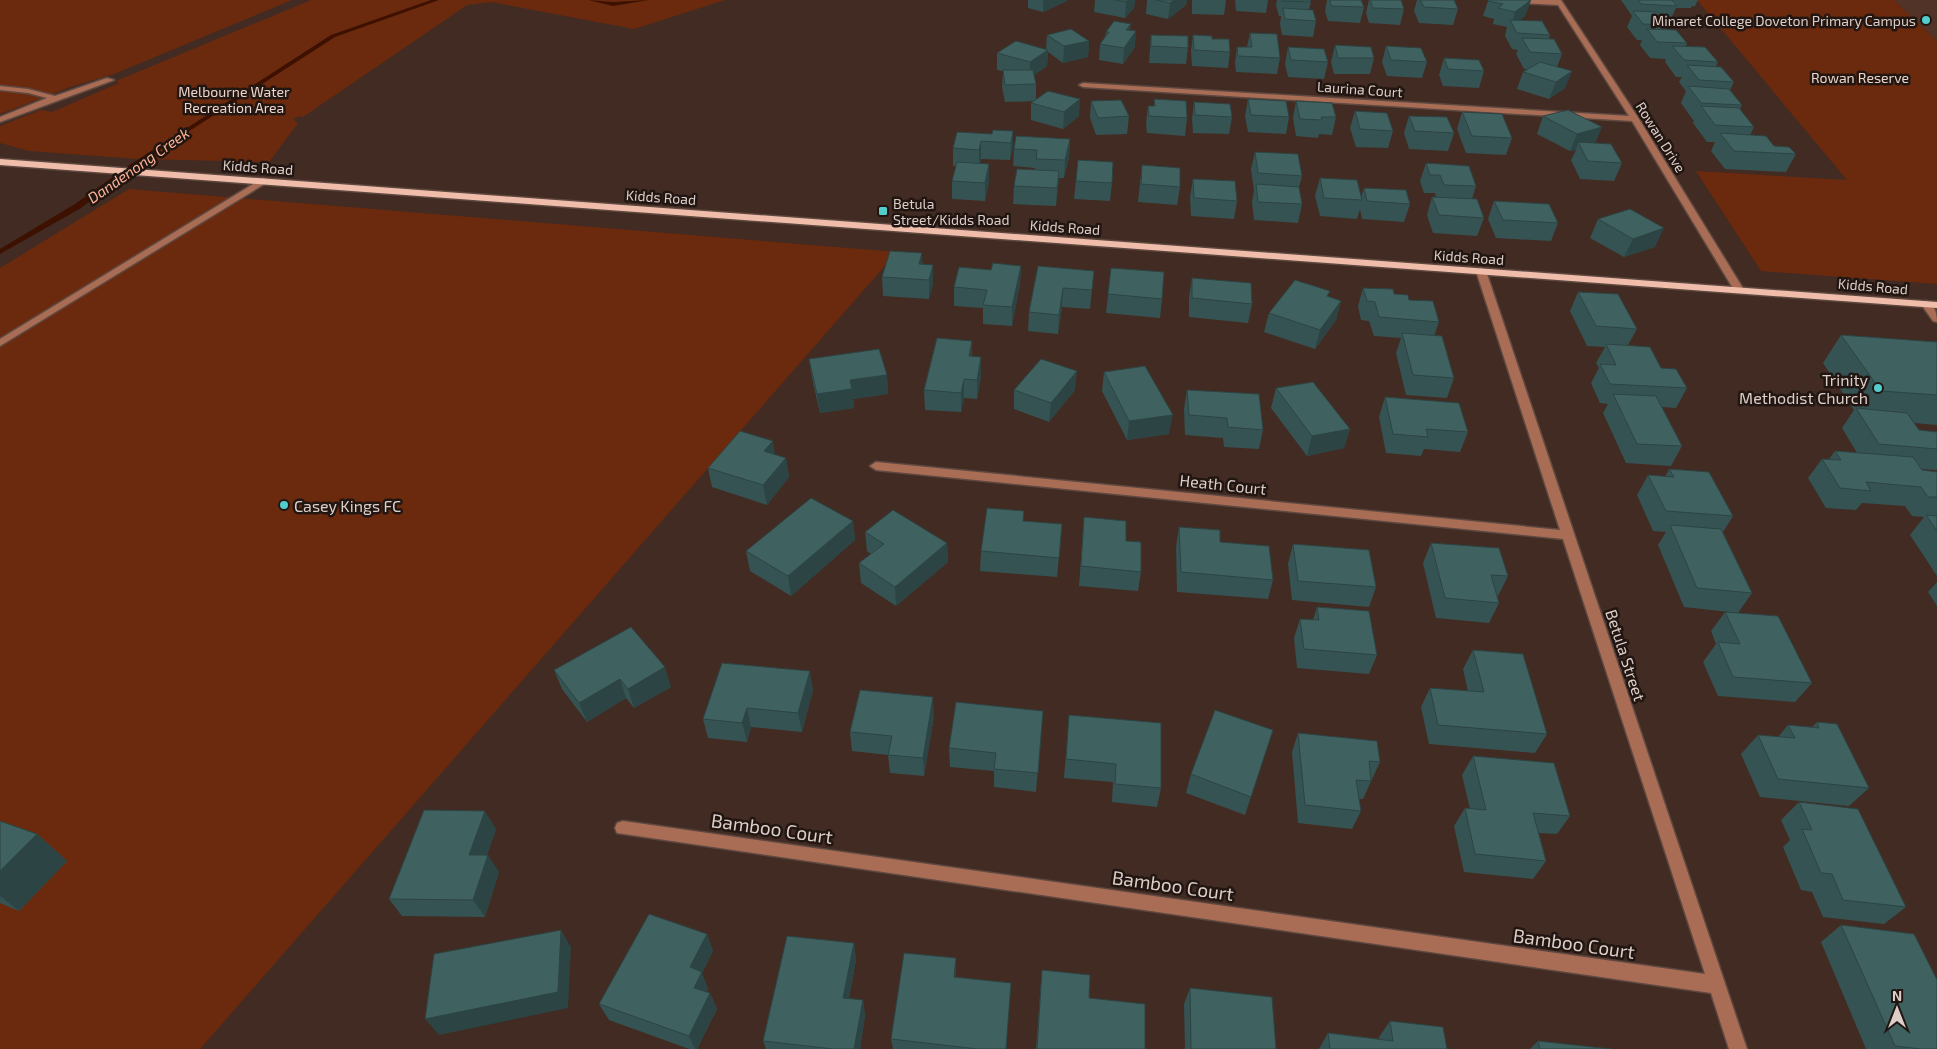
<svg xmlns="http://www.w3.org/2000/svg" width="1937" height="1049" font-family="'Exo 2',sans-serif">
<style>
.built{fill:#513328}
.green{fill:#6b2a0d}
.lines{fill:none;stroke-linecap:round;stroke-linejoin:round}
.stream{fill:#3d1000;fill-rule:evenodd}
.minor-casing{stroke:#5e4840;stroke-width:3}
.major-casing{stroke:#5e4840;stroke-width:3}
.minor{fill:#a96d55;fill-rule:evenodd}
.major{fill:#f0bdaa;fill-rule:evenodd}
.wall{fill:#365353}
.shaded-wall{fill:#2c4443}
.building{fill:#3f6160;stroke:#2c4443}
.poi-dot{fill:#53cdcb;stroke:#211612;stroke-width:2}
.labels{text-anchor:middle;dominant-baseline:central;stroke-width:5;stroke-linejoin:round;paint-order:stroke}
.far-poi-label{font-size:14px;fill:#decec8;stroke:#211612;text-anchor:end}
.far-park-label{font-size:14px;fill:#edd4ca;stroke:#211612}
.far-street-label{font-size:14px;fill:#decec8;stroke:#211612}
.far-water-label{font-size:15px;font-style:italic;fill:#fcb295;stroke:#211612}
.poi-label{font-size:16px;fill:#decec8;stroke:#211612;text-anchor:end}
.street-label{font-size:16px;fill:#decec8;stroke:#211612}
.near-street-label{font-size:19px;fill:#decec8;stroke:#211612}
</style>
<rect width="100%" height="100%" fill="#422b22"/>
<!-- built -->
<path class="built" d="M1894,0H1937V41Z"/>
<!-- green -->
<path class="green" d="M0,0H292L114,74L73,86L0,114Z
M311,0H725L634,29L491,2L467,5L303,117L299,116L293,119L298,123L269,162L137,159L29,151L0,143V126L41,110L52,112L119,83L116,81Z
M1697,0H1894L1937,41V284L1761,271L1696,171L1847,180Z
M129,189L897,252L200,1049H0V268Z"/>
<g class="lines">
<!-- stream -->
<path class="stream" d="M431,0H439L335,37L132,168L81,208L0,254V249L75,204L128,166L331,35Z
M588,0L613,2L649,0L613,6Z"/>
<defs>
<path id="minor" d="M1498,0H1561L1639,119L1744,290L1742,292H1736L1734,290L1632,121L1083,87L1079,85L1083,83L1629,116L1558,5L1501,2Z
M107,78L114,80L0,122V117L47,98L28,93L0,90V86L28,89L55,96Z
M263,178L266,179V183L0,346V339Z
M1481,268L1486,271L1747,1049H1729L1711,993L617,833L615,828L617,823L623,821L1705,974L1563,539L876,470L870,466L876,462L1560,530L1476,271Z
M1926,301C1935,304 1937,314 1937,322L1933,321L1921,304Z"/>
<path id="major" d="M0,159L1937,302V308L0,165Z"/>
</defs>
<!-- minor casing -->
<use href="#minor" class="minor-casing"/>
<!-- major casing -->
<use href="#major" class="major-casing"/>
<!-- minor -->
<use href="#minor" class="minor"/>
<!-- major -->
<use href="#major" class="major"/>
</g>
<!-- wall -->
<path class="wall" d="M1028,0H1067V1L1043,12L1028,8Z
M1095,0H1135L1134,8L1125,18L1094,12Z
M1147,0H1187L1186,5L1168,19L1146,14Z
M1192,0H1226L1224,15L1192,14Z
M1235,0H1268L1266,13L1236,11Z
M1277,0H1310L1311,2L1309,9L1316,21L1313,37L1282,35L1280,24L1281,16H1279L1276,5Z
M1327,0H1361L1364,7L1360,23L1328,21L1325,11Z
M1369,0H1401L1404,9L1400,25L1369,23L1366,13Z
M1417,0H1454L1458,9L1453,25L1419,23L1414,11Z
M1531,0L1525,16L1520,20L1550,35L1549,39L1562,54L1557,67L1572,71L1565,88L1549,99L1517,89L1523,72L1528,69H1524L1516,54L1518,50L1512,49L1505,36L1507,27L1493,24L1494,19L1483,16L1488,1Z
M1621,0H1698L1695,6H1692L1691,8H1676L1670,21H1665L1668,25L1666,30L1687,43L1686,46L1718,62L1716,66L1734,82L1730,90L1742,105L1740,109L1754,127L1750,135L1774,146L1796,154L1786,172L1725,169L1711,151L1715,142H1707L1693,123L1694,120H1693L1681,103L1686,91L1679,82L1682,77H1676L1665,62L1666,59L1650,58L1640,45L1642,40H1637L1627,27L1632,16Z
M1130,30L1135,47L1123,64L1099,60L1100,44L1105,37L1106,32Z
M1250,33L1280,58L1277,74L1236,72L1235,63L1237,47H1247Z
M1047,35L1089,41L1088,57L1063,63L1048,52L1047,66L1034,75L1036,84V100L1079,116L1063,129L1031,120V103L1035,101L1005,102L1002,87L1003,71L997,70V53L1046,49Z
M1151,35L1188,48L1186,64L1149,63Z
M1193,35L1212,39L1230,52L1228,68L1192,66L1191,51Z
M1335,45L1374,58L1370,74H1334L1331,62Z
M1386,46L1427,62L1422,78L1387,76L1382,62Z
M1288,47L1328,62L1324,79L1288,77L1285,64Z
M1444,58L1484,71L1479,88L1443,86L1439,75Z
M1154,99L1187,118L1185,136L1147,133L1146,123L1148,106H1154Z
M1248,99L1289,117L1286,134L1248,132L1245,116Z
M1091,101L1129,116L1127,134L1096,135L1090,118Z
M1296,101L1336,117L1332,135L1319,134L1318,138L1296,136L1293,118Z
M1194,102L1232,117L1229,134L1193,133L1192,119Z
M1355,111L1393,131L1388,148L1356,147L1350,128Z
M1462,112L1512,138L1506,155L1466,153L1457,129Z
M1409,116L1454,133L1448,151L1409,149L1404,133Z
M1543,116L1595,143L1622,163L1614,181L1580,179L1571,160L1576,150L1570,151L1537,134Z
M1013,131V148L1010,160L981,159L980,164L989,182L985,201L952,199V181L956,166H953V148L992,134Z
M1070,139L1069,157L1064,178H1059L1056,206L1013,204L1014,186L1035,170V168L1013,166L1014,149Z
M1255,152L1302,176L1299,187L1302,204L1298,223L1254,220L1252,202L1254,191L1251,169Z
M1078,160L1112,183L1110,201L1074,199Z
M1426,163L1476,186L1472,199L1484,218L1477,236L1433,233L1427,215L1432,197H1436L1435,193H1424L1420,181Z
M1142,165L1180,187L1177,205L1138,202Z
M1320,178L1361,197L1364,188L1410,204L1404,222L1362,219L1360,209L1357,219L1320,216L1315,196Z
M1193,179L1237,201L1234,219L1191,216L1190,197Z
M1494,201L1558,223L1551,241L1496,238L1488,219Z
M1598,219L1655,247L1624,257L1590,238Z
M923,265L933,284L929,299L883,296L882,277Z
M1021,266L1020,284L1012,326L983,324V308L954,306V287L991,270Z
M1038,266L1094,271L1090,309L1062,307L1058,334L1028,331L1029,312Z
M1111,268L1162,299L1160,318L1106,313Z
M1192,278L1252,304L1248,323L1189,317V297Z
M1363,288L1394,294L1409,300L1439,322L1434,336L1454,378L1447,398L1406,395L1396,353L1401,338L1374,336L1369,321L1361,320L1358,306Z
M1578,292L1637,329L1628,345L1661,368L1687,388L1676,408L1662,407L1682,446L1671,466L1626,463L1603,413L1608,404L1600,403L1591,383L1599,368L1596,363L1605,347L1587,346L1570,311Z
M1329,297L1341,301L1336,320L1315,349L1264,332L1269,313Z
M1841,335L1937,342V425L1914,423L1919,430L1937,432V470L1921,469L1922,470L1937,472V576L1910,535L1924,517L1912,516L1905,506L1862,503L1856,510L1826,508L1808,478L1822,459H1829L1835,451L1857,453L1842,428L1854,410L1823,363Z
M972,341V357L981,376L977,399L964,398L961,412L925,410L924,390Z
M809,359L887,375L888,394L853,399L854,408L820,413L812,378Z
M1104,372L1169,434L1127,440L1102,391Z
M1276,388L1350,429L1344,448L1307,456L1271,408Z
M1014,390H1075L1049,422L1014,409Z
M1187,390L1263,430L1259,449L1224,447L1223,438L1185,435L1184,409Z
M1385,397L1468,432L1460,452L1424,449L1421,456L1386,453L1379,417Z
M786,458L789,477L767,505L712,487L708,468Z
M1669,469L1733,516L1723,532L1752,593L1738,613L1684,607L1658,545L1666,532L1653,531L1637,495L1648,475L1665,477Z
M1084,517L1126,541L1141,572L1138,591L1079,586Z
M853,521L855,540L791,596L750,571L746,551Z
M1023,521L1062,524L1057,577L980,571L981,551Z
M1179,527L1220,542L1273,580L1268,599L1177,592L1176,547Z
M865,532L947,543L948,562L896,606L861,583L859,563L871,554L867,551Z
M1431,543L1508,576L1498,596H1497L1499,603L1489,623L1436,618L1423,563Z
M1293,544L1376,587L1369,607L1292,600L1288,564Z
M1937,582V606L1928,592Z
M1317,607L1377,655L1369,674L1297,668L1294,638L1300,619L1313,620Z
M1725,612L1812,683L1795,702L1718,696L1703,662L1716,644L1711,631Z
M1473,650L1547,734L1535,753L1429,744L1421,707L1430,688L1468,691L1463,669Z
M554,670L671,687L634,708L626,698L587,722L562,689Z
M813,690L802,732L751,727L747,742L708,738L703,719Z
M1043,711L1036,792L994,787V771L950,767L949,748Z
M1069,715L1161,788L1157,807L1112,802L1113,782L1064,778Z
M934,716L924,776L890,773L888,755L852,751L850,732Z
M1817,722L1869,788L1849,806L1760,797L1741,754L1758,735L1778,737L1788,725L1812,727Z
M1273,730L1245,815L1186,793L1191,774Z
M1298,733L1380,762L1363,799H1359L1361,811L1352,829L1298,823L1292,752Z
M1473,756L1570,816L1557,834L1539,833L1546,861L1533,879L1464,872L1454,826L1465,808L1470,809L1462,775Z
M1799,802L1906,907L1884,924L1823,917L1812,892L1801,890L1783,847L1790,840L1781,820Z
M0,821L37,834L67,861L19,911L0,903Z
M496,829L487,855L499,872L485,917L402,916L389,899Z
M1841,925L1937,1049H1866L1821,942Z
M707,934L713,951L702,973L708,989L707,992L710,993L717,1009L697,1049H689L609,1020L599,1004Z
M854,943L856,960L849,998L863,1000L865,1016L860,1049H766L763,1041Z
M1042,970L1089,998L1145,1049H1036Z
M956,977L1006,1049H893L891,1039Z
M1190,988L1276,1049H1185L1184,1004Z
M1390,1021L1447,1049H1319L1328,1033L1379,1039V1037Z
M1538,1041L1611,1049H1530Z"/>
<!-- shaded-wall -->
<path class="shaded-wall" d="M1043,0H1067V1L1043,12Z
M1128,0H1135L1134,8L1125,18L1126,2Z
M1174,0H1187L1186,5L1168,19L1170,3Z
M1531,0L1525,16L1513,26L1512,23L1515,12Z
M1131,24L1129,40L1126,30Z
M1136,31L1135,47L1123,64L1124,48Z
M1089,41L1088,57L1063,63L1064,46Z
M1048,50L1047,66L1030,78V62Z
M1572,71L1565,88L1549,99L1556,82Z
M1080,99L1079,116L1063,129L1064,112Z
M1602,127L1595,144L1578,142L1576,150L1570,151L1577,134Z
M1013,131V148L1010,160L1011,143Z
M1070,139L1069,157L1064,178L1065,160Z
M981,141V159L979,167V150Z
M989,164V182L985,201V183Z
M1059,171L1058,189L1056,206L1057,188Z
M1664,228L1655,247L1624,257L1633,239Z
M922,253L923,271L919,264Z
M933,265V284L929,299V280Z
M1021,266L1020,284L1012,326V307Z
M1063,288L1062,307L1058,334L1059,315Z
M1341,301L1336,320L1315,349L1320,330Z
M972,341V360L969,356Z
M981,357V376L977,399V380Z
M1077,371L1075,390L1049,422L1051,403Z
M887,375L888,394L853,399L854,408L820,413L817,394L850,380Z
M964,379V398L961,412V393Z
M1173,415L1169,434L1127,440L1129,421Z
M1350,429L1344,448L1307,456L1312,436Z
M773,441L776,461L764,451Z
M786,458L789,477L767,505L763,485Z
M853,521L855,540L791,596L788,576Z
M947,543L948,562L896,606L895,587Z
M665,667L671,687L634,708L628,689Z
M810,671L813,690L802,732L798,713Z
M620,679L626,698L587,722L579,703Z
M933,697L934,716L924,776L923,758Z
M747,708L751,727L747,742L742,723Z
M485,811L496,829L481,872L469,855Z
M37,834L67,861L19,911L0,896V871Z
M488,855L499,872L485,917L473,900Z
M561,930L571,947L568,1008L439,1035L425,1019Z
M707,934L713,951L702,973L708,989L701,1004L694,988L690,967Z
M854,943L856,960L846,1014L843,998Z
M956,958V975L954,993V977Z
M710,993L717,1009L697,1049H695L689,1036Z
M863,1000L865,1016L860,1049H854Z"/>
<!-- building -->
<path class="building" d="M1115,0H1128L1126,2Z
M1156,0H1174L1170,3Z
M1281,0H1310L1311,2L1282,1Z
M1330,0H1361L1364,7L1331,6Z
M1370,0H1401L1404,9L1373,8Z
M1420,0H1454L1458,9L1424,7Z
M1488,0H1531L1515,12L1498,8L1503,4L1488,1Z
M1638,0H1672L1677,6L1641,4Z
M1283,8L1313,10L1316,21L1285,19Z
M1633,11L1658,12L1668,25L1643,24Z
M1510,20L1542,21L1550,35L1517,33Z
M1114,21L1131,24L1126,30L1136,31L1124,48L1100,44L1109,32H1106Z
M1071,29L1089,41L1064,46L1047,35Z
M1647,29L1676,30L1687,43L1657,42Z
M1250,33L1277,34L1280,58L1238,56L1237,47H1252Z
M1151,35L1188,36V48L1151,46Z
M1193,35L1212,36V39H1229L1230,52L1194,50Z
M1522,38L1554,39L1562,54L1530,52Z
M1016,41L1048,50L1030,62L997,53Z
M1335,45L1371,47L1374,58H1338Z
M1386,46L1421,48L1427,62L1391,60Z
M1672,46L1705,47L1718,62L1684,60Z
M1288,47L1324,49L1328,62L1291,60Z
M1444,58L1479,60L1484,71L1448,69Z
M1540,62L1572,71L1556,82L1523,72Z
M1687,65L1721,67L1734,82L1699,80Z
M1003,70H1033L1036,84L1005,85Z
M1688,86L1729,89L1742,105L1701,103Z
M1048,91L1080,99L1064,112L1031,103Z
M1154,99L1186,101L1187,118L1149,116L1148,106H1155Z
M1248,99L1286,101L1289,117L1251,115Z
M1121,100L1129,116L1098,118L1091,101Z
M1296,101L1332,103L1336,117H1321L1322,120L1300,119Z
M1194,102L1230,104L1232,117L1195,115Z
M1701,106L1739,108L1754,127L1715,125Z
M1568,110L1602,127L1577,134L1543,116Z
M1355,111L1387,113L1393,131L1360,129Z
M1462,112L1502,114L1512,138L1472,136Z
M1409,116L1447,117L1454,133L1415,131Z
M993,130L1013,131L1011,143L981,141L979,150L953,148L957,132L992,134Z
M1720,133L1766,136L1774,146L1789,147L1796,154L1734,151Z
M1016,136L1070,139L1065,160L1036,159L1037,150L1014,149Z
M1578,142L1611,144L1622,163L1588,161Z
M1255,152L1298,154L1302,176L1258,173Z
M1078,160L1113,162L1112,183L1076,181Z
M957,162L989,164L985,183L952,181Z
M1426,163L1469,166L1476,186L1444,185L1440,175H1430Z
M1142,165L1180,168V187L1141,184Z
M1017,169L1059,171L1057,188L1014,186Z
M1320,178L1357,180L1362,200L1324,198Z
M1193,179L1235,181L1237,201L1194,198Z
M1256,184L1299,187L1302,204L1258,202Z
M1364,188L1406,190L1410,204L1367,201Z
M1432,197L1477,199L1484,218L1439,215Z
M1494,201L1549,204L1558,223L1503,220Z
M1630,209L1664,228L1633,239L1598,219Z
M890,251L922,253L919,264L933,265L929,280L882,277Z
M993,263L1021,266L1012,307L983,305L987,290L954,287L959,267L991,270Z
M1038,266L1094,271L1092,290L1063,288L1059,315L1029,312Z
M1111,268L1164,272L1162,299L1108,294Z
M1192,278L1251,283L1252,304L1192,298Z
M1295,280L1330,291L1327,296L1341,301L1320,330L1269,313Z
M1363,288L1393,289L1394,294L1408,295L1409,300L1433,301L1439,322L1379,317L1375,302L1367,301Z
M1578,292L1618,294L1637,329L1596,326Z
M1402,333L1442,336L1454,378L1413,375Z
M1841,335L1937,342V395L1881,391Z
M937,338L972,341L969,356L981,357L977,380L964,379L961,393L924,390Z
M1606,344L1650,347L1661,368L1676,369L1687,388L1610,384L1600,364L1616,365Z
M879,349L887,375L850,380L852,389L817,394L809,359Z
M1041,359L1077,371L1051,403L1014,390Z
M1145,366L1173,415L1129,421L1104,372Z
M1313,382L1350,429L1312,436L1276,388Z
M1187,390L1259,394L1263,430L1228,427L1227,418L1189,415Z
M1613,394L1656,396L1682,446L1637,444Z
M1385,397L1459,403L1468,432L1426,429L1428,437L1393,434Z
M1856,408L1907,413L1919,430L1937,432V449L1879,444Z
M740,431L773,441L764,451L786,458L763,485L708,468Z
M1835,451L1913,457L1922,470L1937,472V497H1928L1921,487L1866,482L1871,491L1840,488L1822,459L1841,460Z
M1669,469L1709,472L1733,516L1666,511L1648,475L1674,477Z
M811,498L853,521L788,576L746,551Z
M987,508L1024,511L1023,521L1062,524L1059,558L981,551Z
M893,510L947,543L895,587L859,563L884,544L865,532Z
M1926,515L1937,516V531Z
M1084,517L1126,521V541L1141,542V572L1081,566Z
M1670,525L1721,529L1752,593L1697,588Z
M1179,527L1220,530V542L1269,546L1273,580L1181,572Z
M1431,543L1499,548L1508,576L1491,575L1499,603L1445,598Z
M1293,544L1369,550L1376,587L1298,581Z
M1317,607L1369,611L1377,655L1304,649L1300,619L1319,620Z
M1725,612L1778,616L1812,683L1733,677L1718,642L1740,644Z
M631,627L665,667L628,689L620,679L579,703L554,670Z
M1473,650L1523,654L1547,734L1438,725L1430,688L1484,692Z
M722,663L810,671L798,713L747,708L742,723L703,719Z
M860,690L933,697L923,758L888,755L892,736L850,732Z
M956,702L1043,711L1038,773L994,769L996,753L949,748Z
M1215,710L1273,730L1251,797L1191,774Z
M1069,715L1161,723V788L1115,784L1116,764L1066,759Z
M1817,722L1837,724L1869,788L1778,779L1758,735L1795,738L1788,725L1819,728Z
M1298,733L1377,741L1380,762L1369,761L1371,781L1356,780L1361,811L1305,805Z
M1473,756L1554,763L1570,816L1533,813L1546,861L1475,854L1465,808L1486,810Z
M1799,802L1858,809L1906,907L1843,900L1832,874L1821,873L1802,829L1812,830Z
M424,810L485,811L469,855H488L473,900L389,899Z
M0,821L37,834L0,871Z
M649,914L707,934L690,967L702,972L694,988L710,993L689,1036L599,1004Z
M1841,925L1914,934L1937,980V1049H1921L1895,1046Z
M561,930L558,992L425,1019L434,954Z
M787,936L854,943L843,998L863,1000L854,1049H834L763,1041Z
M904,953L956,958L954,977L1011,983L1006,1049H978L891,1039Z
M1042,970L1090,975L1089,998L1145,1004V1049H1037Z
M1190,988L1272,997L1276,1049H1191Z
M1390,1021L1443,1027L1447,1049H1330L1328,1033L1393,1041Z
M1538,1041L1611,1049H1540Z"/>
<!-- markers -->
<g class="poi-dot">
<circle cx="1926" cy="20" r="5"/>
<rect x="878" y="206" width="10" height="10" rx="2.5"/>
<circle cx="1878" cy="388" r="5"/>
<circle cx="284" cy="505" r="5"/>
</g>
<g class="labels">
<!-- far-poi labels -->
<g class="far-poi-label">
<text x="1916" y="20">Minaret College Doveton Primary Campus</text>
<text x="893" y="203" text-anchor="start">Betula<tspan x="893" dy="16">Street/Kidds Road</tspan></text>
</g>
<!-- far-park labels -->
<g class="far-park-label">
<text x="1860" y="77">Rowan Reserve</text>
<text x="234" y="91">Melbourne Water<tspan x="234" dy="16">Recreation Area</tspan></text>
</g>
<!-- far-street labels -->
<g class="far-street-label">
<text transform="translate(1360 89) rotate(4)">Laurina Court</text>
<text transform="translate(1661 137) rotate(58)">Rowan Drive</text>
<text transform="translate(258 167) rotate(4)">Kidds Road</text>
<text transform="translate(661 197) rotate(4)">Kidds Road</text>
<text transform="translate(1065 227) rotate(4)">Kidds Road</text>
<text transform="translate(1469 257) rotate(4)">Kidds Road</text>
<text transform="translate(1873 286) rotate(5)">Kidds Road</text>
</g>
<!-- far-water labels -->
<g class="far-water-label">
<text transform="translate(138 165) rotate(-35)">Dandenong Creek</text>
</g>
<!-- poi labels -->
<g class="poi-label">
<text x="1868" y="379">Trinity<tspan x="1868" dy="18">Methodist Church</tspan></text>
<text x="294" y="505" text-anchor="start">Casey Kings FC</text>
</g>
<!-- street labels -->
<g class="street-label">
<text transform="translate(1223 484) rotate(6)">Heath Court</text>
<text transform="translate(1626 655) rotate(72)">Betula Street</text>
</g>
<!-- near-street labels -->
<g class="near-street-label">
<text transform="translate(772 828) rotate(8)">Bamboo Court</text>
<text transform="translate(1173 885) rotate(8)">Bamboo Court</text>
<text transform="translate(1574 943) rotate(8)">Bamboo Court</text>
</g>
</g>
<!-- north arrow -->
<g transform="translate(1897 1009)" stroke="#211612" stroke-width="4" paint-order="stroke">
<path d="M0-4L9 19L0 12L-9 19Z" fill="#decec8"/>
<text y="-8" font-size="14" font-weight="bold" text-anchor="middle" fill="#decec8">N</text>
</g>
</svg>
